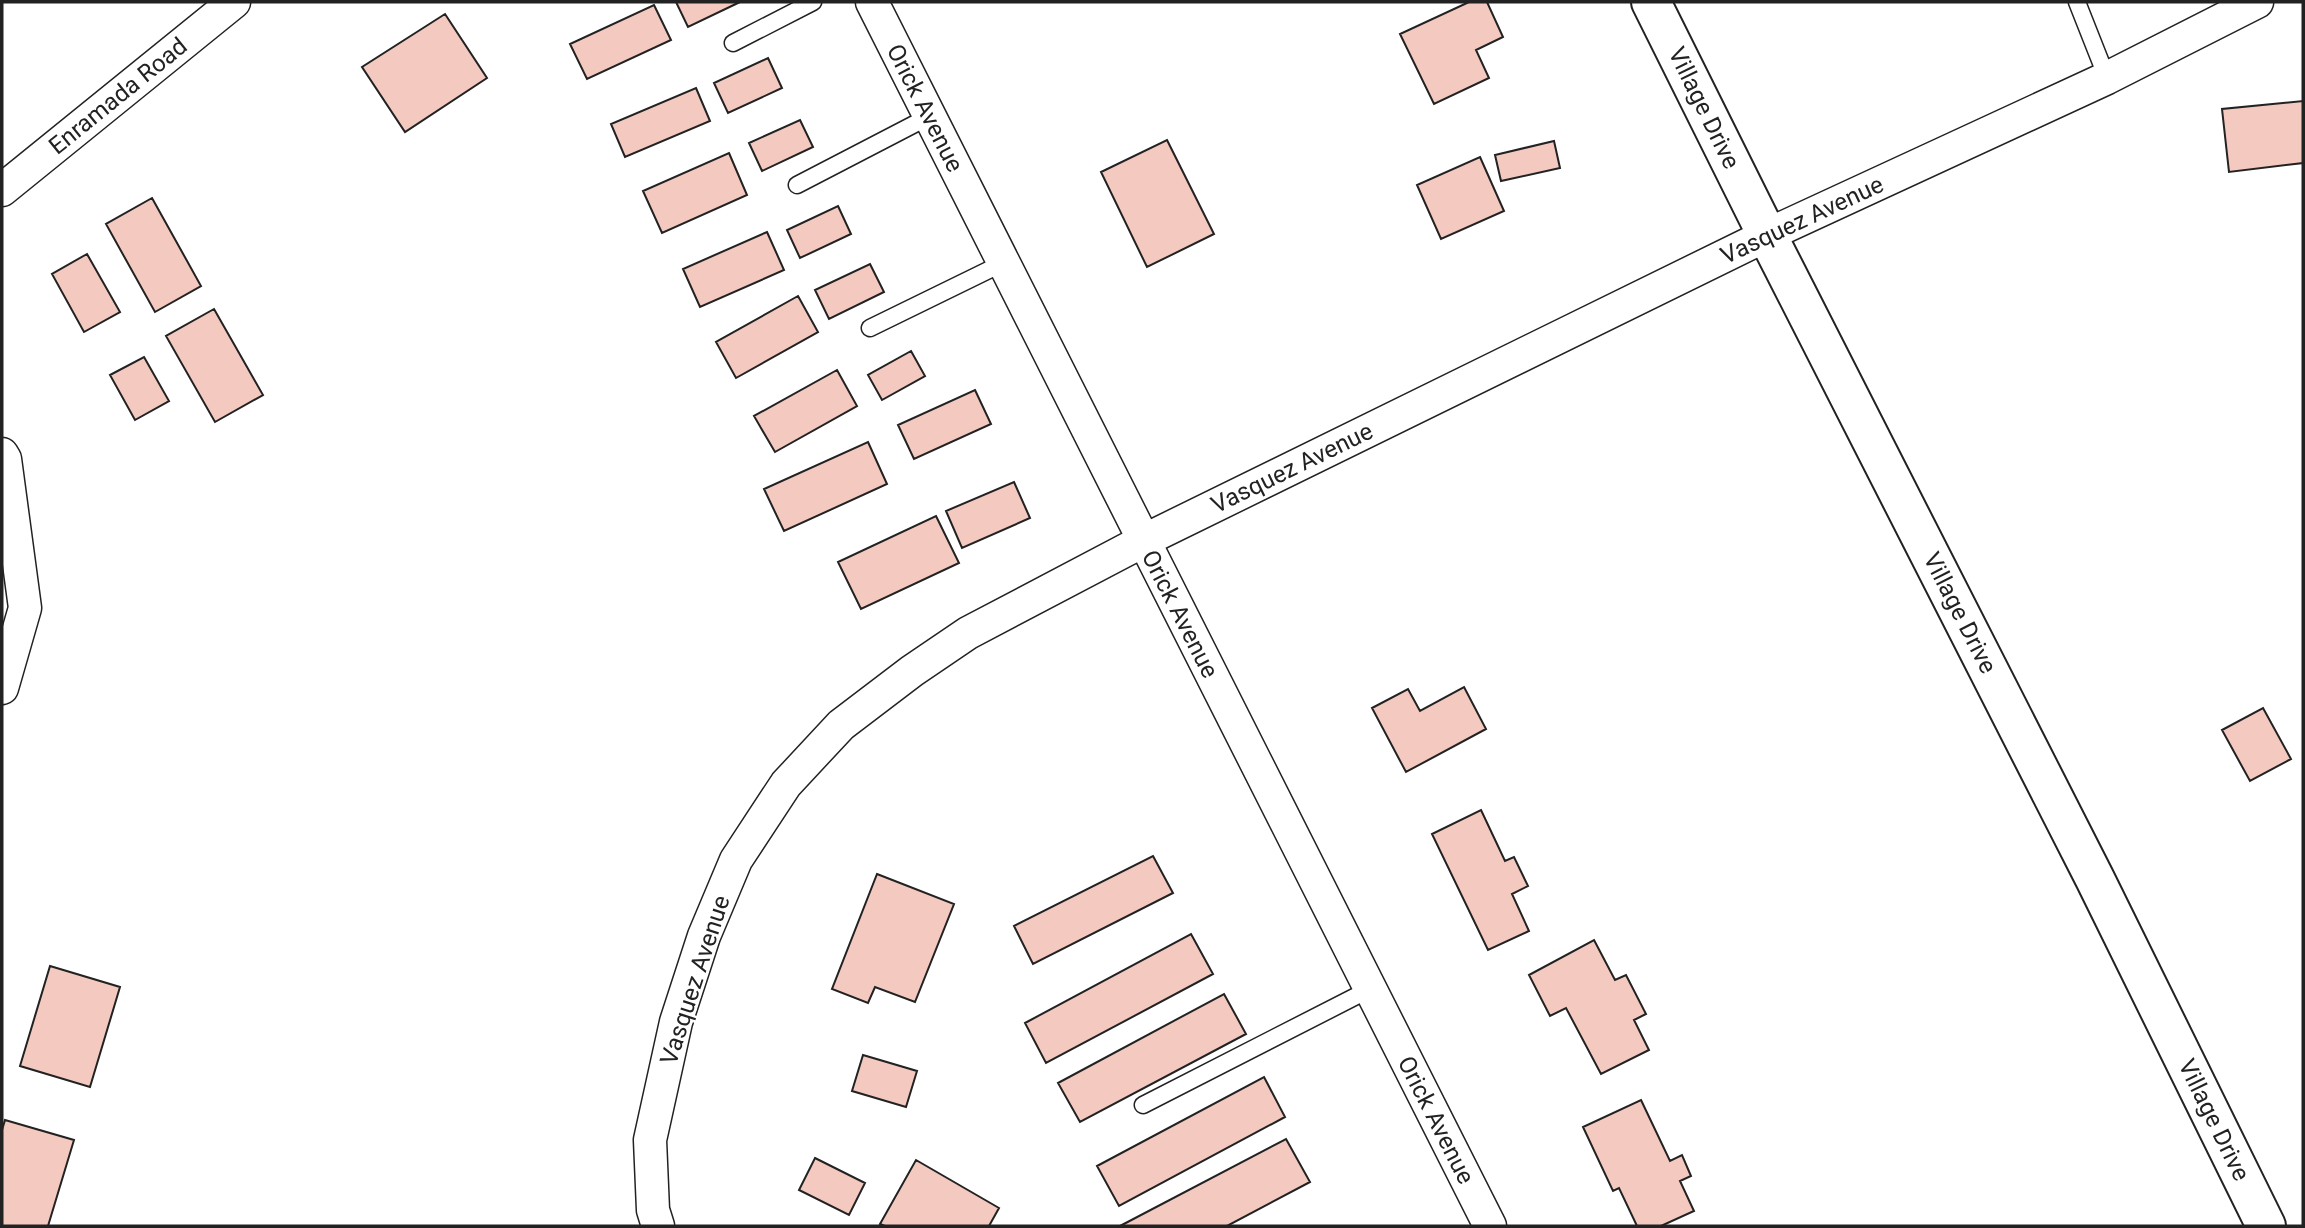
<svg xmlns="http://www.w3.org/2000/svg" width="2305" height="1228" font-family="Roboto,sans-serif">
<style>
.building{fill:#f3c9c0;stroke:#222;stroke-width:2}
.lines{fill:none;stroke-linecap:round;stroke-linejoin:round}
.lane-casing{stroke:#222;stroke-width:19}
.street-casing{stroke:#222;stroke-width:35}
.secondary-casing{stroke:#222;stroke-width:42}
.lane{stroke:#fff;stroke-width:16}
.street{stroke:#fff;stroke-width:32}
.secondary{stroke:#fff;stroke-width:38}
.labels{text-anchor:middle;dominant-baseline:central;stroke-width:5;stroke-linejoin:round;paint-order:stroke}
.street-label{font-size:24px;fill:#222;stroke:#fff}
</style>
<rect width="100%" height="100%" fill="#fff"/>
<!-- building -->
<path class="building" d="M676,2H740L688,27Z
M1469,2H1487L1503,37L1476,50L1489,78L1434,104L1400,34Z
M654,5L671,40L587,79L570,44Z
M445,14L487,78L405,132L362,67Z
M768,58L782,88L728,113L714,83Z
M696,88L710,121L625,157L611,124Z
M2303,101V163L2229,172L2222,109Z
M800,120L813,147L762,171L749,143Z
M1167,140L1214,234L1147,267L1101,172Z
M1554,141L1560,168L1501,181L1495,155Z
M729,153L747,195L662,233L643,191Z
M1480,157L1504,211L1441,239L1417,185Z
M152,198L201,286L155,312L106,224Z
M838,206L851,234L800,258L787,230Z
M767,232L784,270L700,307L683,269Z
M87,254L120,312L84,332L52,274Z
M870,264L884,292L829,319L815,290Z
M798,296L818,332L736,378L716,342Z
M214,309L263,395L215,422L166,336Z
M911,351L925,376L882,400L868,375Z
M144,357L169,401L135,420L110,375Z
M837,370L857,406L775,452L754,416Z
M975,390L991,424L914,459L898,425Z
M868,442L887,484L784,531L764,489Z
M1014,482L1030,518L962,548L946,511Z
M936,516L959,563L861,609L838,562Z
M1464,687L1486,729L1406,772L1372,708L1408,689L1420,711Z
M2263,708L2291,759L2250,781L2222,730Z
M1481,810L1505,861L1514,857L1528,886L1512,894L1529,931L1488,950L1432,834Z
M1153,856L1173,893L1033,964L1014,926Z
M877,874L954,904L915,1002L875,987L868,1003L832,989Z
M1191,934L1213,974L1046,1063L1025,1023Z
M1594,940L1615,980L1626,975L1646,1014L1634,1020L1649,1050L1601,1074L1566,1008L1550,1016L1529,975Z
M50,966L120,987L90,1087L20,1066Z
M1224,994L1246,1034L1080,1122L1058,1083Z
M863,1055L917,1071L906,1107L852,1091Z
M1264,1077L1285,1117L1119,1206L1097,1166Z
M1641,1100L1670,1161L1682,1155L1691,1176L1680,1181L1694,1211L1661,1226H1637L1619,1188L1613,1191L1583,1127Z
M5,1120L74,1140L48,1226H2V1130Z
M1286,1139L1310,1182L1227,1226H1120Z
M815,1158L865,1183L849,1215L799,1190Z
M916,1160L999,1208L989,1226H885L880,1224Z"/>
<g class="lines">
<defs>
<path id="lane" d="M2077,2L2107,78
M733,43L813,2
M797,185L930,116
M870,328L1003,263
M1143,1105L1370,989"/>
<path id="street" d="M872,2L1490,1226
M2,190L234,2
M2,454L5,459L25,608L2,688
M658,1226L653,1210L650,1140L676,1022L704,936L736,860L786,784L841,725L912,671L968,633L1143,541L1767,235L2107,78L2257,2"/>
<path id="secondary" d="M1651,2L1767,235L2095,879L2266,1226"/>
</defs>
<!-- lane casing -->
<use href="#lane" class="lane-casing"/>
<!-- street casing -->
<use href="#street" class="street-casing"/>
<!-- secondary casing -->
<use href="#secondary" class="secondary-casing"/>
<!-- lane -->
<use href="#lane" class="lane"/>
<!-- street -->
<use href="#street" class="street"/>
<!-- secondary -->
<use href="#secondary" class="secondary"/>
</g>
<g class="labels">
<!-- street labels -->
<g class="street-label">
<text transform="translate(118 96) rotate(-39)">Enramada Road</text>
<text transform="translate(925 108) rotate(63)">Orick Avenue</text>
<text transform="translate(1704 108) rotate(64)">Village Drive</text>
<text transform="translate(1802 220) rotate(-25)">Vasquez Avenue</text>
<text transform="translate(1292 468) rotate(-26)">Vasquez Avenue</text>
<text transform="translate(1960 613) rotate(63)">Village Drive</text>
<text transform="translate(1180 614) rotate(63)">Orick Avenue</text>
<text transform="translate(695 980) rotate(-72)">Vasquez Avenue</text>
<text transform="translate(1436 1120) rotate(63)">Orick Avenue</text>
<text transform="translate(2214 1120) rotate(64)">Village Drive</text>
</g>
</g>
<!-- border -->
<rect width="2305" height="1228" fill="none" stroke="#222222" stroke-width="7"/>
</svg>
